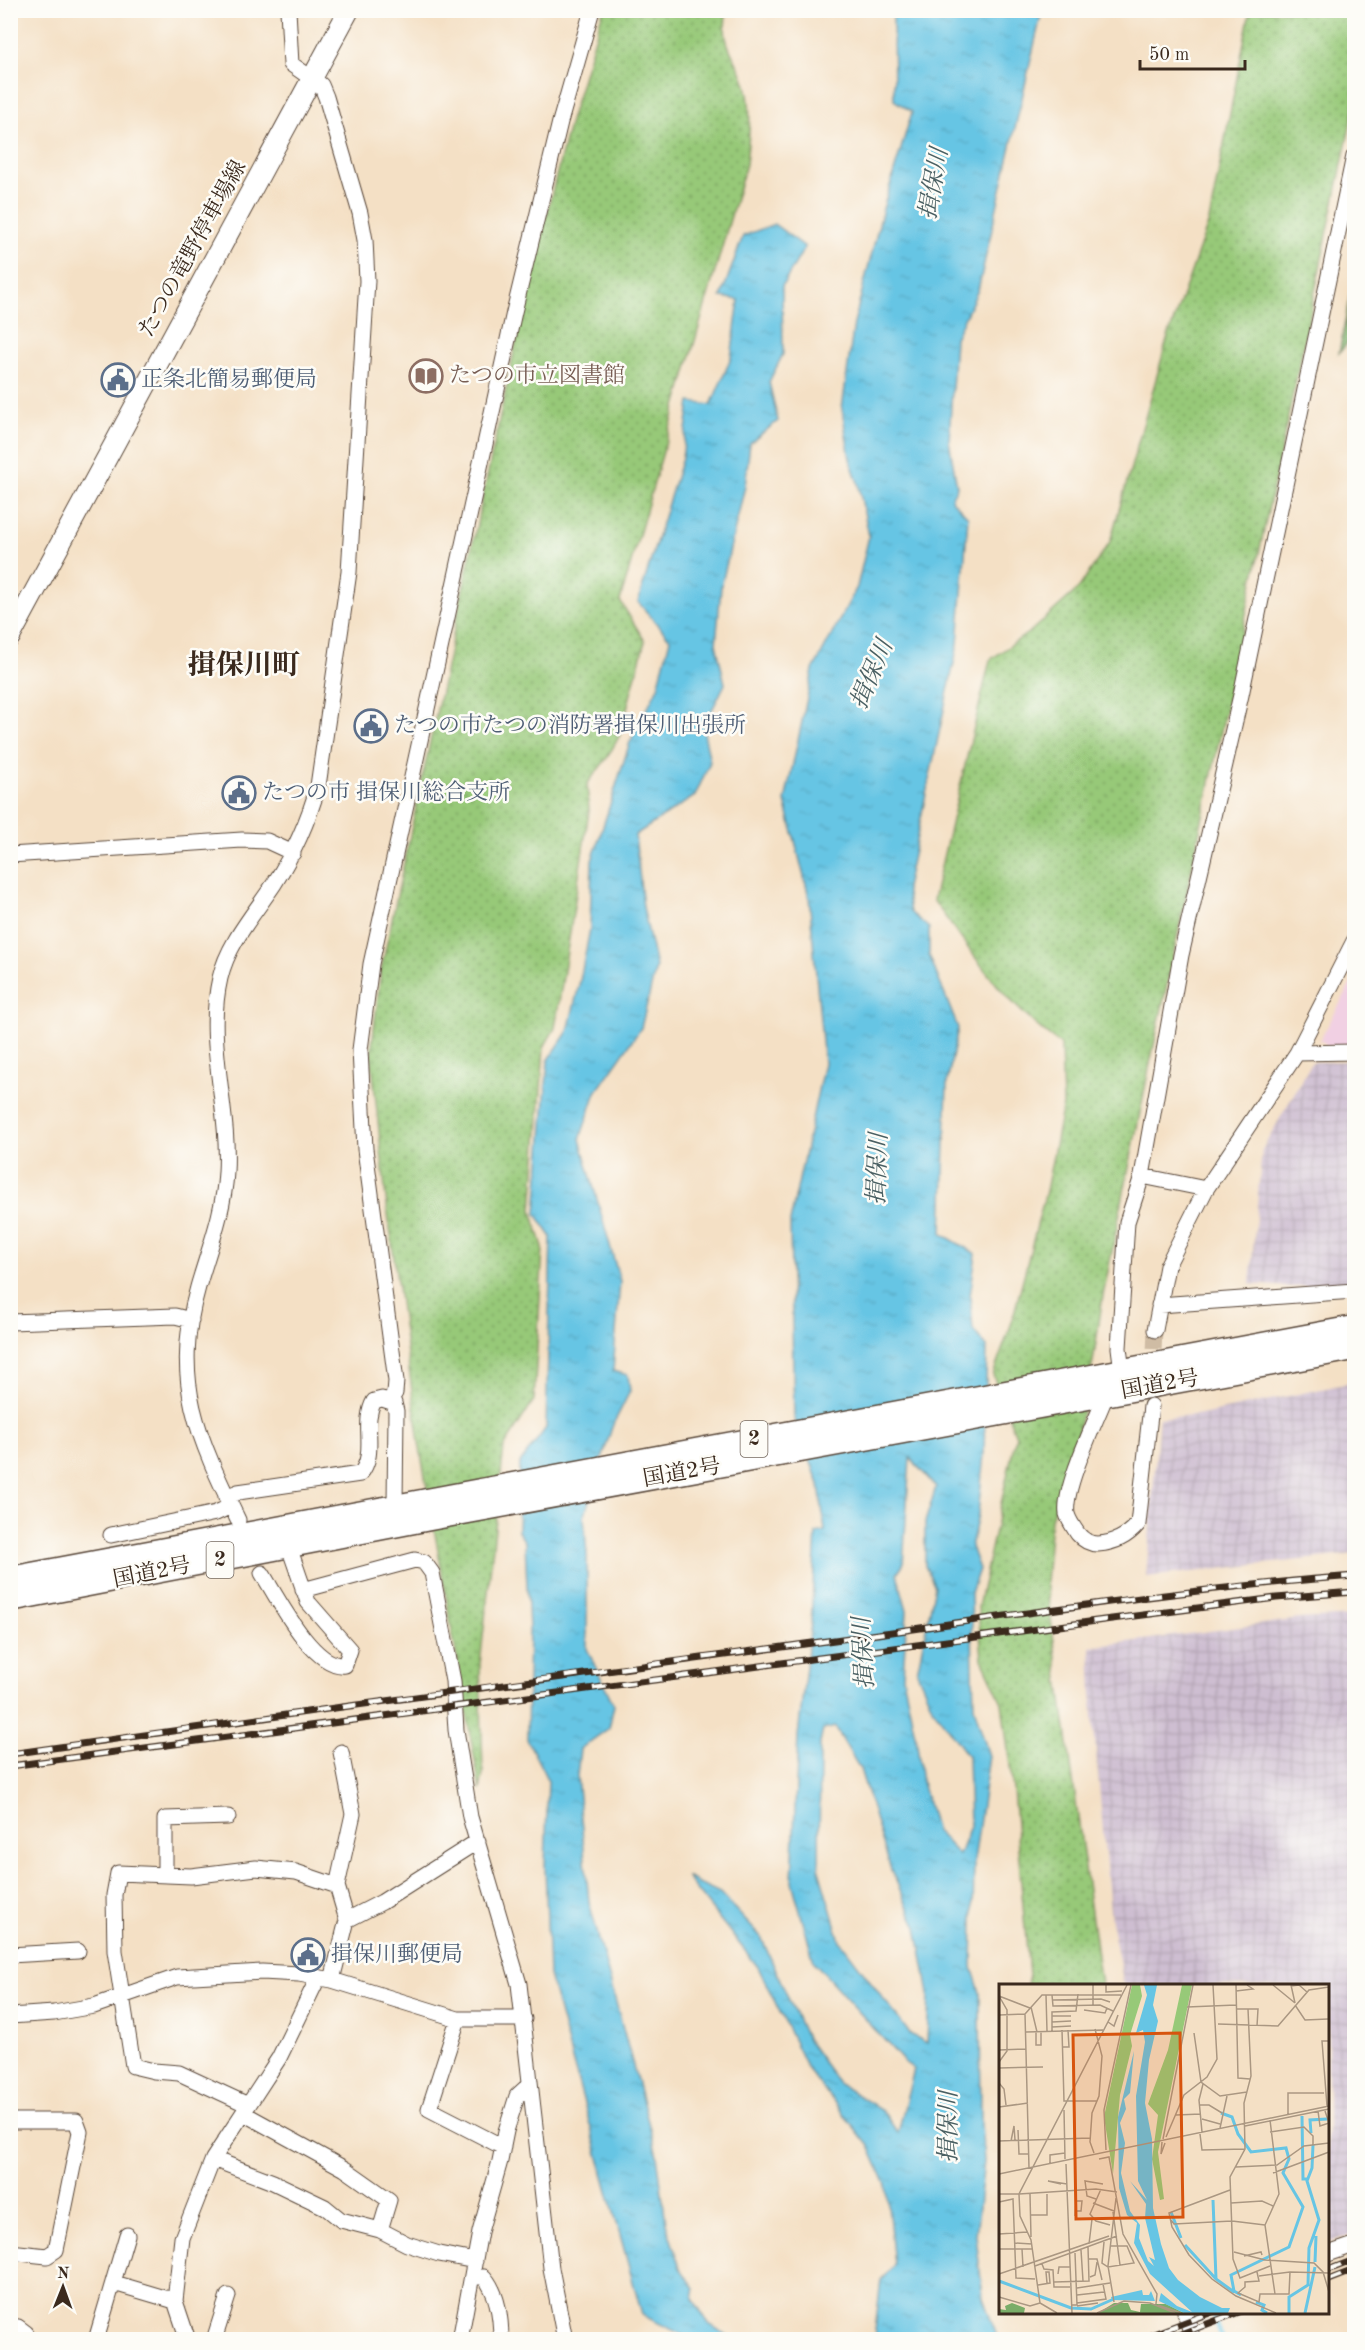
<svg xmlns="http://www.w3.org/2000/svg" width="1365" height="2350" font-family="'Old Standard TT','Noto Serif JP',serif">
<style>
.built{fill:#f1d0e3}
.industrial{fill:url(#industrial-grid)}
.forest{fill:url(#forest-firs);stroke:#5a6c43;stroke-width:1.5}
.park{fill:url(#park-dots);stroke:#697a4b;stroke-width:1.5}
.water{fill:url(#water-ripples);stroke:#507881;stroke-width:1.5;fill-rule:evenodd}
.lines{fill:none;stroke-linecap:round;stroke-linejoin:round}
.stream{stroke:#66c5e4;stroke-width:4.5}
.minor-tunnel{stroke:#cfbca4;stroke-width:15;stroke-dasharray:15 8;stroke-linecap:butt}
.minor-casing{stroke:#574537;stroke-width:17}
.major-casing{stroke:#574537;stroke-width:22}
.highway-casing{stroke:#574537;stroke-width:25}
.minor{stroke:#fff;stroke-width:15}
.major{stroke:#fff;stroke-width:20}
.highway{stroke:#fff;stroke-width:22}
.rail-casing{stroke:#3b2a1e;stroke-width:7}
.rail{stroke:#fdfcf7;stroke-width:4.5;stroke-dasharray:14;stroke-linecap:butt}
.labels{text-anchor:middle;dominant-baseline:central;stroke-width:5;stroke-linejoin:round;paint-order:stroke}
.shield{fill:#fdfcf7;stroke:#75695f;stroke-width:1.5}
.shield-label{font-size:21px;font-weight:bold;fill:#3b2a1e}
.street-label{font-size:22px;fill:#3b2a1e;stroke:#fdfcf7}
.education-label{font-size:22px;fill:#785e54;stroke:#fdfcf7;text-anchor:start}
.service-label{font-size:22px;fill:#4e5e75;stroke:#fdfcf7;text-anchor:start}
.water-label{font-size:24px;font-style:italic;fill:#4a6063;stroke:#fdfcf7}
.district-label{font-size:28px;font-weight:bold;fill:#3b2a1e;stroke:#fdfcf7}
.inset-river{fill:none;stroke:#66c5e4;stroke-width:3}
.inset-road{fill:none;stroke:#aa9782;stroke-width:1.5}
.view{fill:#d7540e;fill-opacity:0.15;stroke:#d7540e;stroke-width:3}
.inset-edge{fill:none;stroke:#3b2a1e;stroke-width:3}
</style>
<defs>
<pattern id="industrial-grid" width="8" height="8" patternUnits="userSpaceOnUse" patternTransform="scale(1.5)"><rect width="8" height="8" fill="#cebed1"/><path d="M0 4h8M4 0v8" fill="none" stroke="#b2a3b3"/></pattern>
<pattern id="forest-firs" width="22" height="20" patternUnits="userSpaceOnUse" patternTransform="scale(1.5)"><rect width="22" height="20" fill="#79ad68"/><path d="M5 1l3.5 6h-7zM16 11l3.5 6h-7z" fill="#648d55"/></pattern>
<pattern id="park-dots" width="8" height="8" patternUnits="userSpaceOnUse" patternTransform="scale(1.5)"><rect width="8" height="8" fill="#97c978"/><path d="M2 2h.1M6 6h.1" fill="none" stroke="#7ca362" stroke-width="1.8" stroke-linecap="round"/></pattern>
<pattern id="water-ripples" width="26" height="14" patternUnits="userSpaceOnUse" patternTransform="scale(1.5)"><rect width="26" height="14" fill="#66c5e4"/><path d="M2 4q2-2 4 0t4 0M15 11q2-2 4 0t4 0" fill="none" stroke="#59a9c3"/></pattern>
</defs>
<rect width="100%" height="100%" fill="#fdfcf7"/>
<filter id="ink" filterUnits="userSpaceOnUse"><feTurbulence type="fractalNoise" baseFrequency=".0167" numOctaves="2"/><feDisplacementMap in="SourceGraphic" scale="12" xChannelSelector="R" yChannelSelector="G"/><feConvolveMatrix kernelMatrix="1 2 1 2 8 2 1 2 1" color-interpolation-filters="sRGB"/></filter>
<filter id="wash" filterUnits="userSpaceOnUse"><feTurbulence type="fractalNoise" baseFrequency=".008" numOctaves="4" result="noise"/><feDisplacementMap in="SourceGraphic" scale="24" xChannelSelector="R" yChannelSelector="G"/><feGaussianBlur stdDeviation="1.35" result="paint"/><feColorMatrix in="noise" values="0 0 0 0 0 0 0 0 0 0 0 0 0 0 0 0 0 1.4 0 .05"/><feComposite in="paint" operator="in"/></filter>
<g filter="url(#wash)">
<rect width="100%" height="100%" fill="#f4e0c5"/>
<!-- built -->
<path class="built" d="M1354,978V1044L1329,1046L1320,1040Z"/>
<!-- industrial -->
<path class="industrial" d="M1354,1061V1283L1291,1287L1250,1284L1262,1150L1312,1062Z
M1354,1382V1554L1146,1577L1159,1418L1206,1414Z
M1354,1616V2233L1328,2243V1986L1124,1985L1111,1921L1093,1717L1090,1647L1300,1619Z"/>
<!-- forest -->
<path class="forest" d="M1354,274V336L1339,353Z"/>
<!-- park -->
<path class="park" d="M603,11H727C718,51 743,60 748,94C752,117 748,142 746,164L620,601L645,641L620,735L607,758L587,784L589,811L555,1028L544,1047L532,1211L543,1247L534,1400L504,1447L480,1664L483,1774L480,1790L419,1443L386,1199L371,1054L381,970L526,296L570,121Z
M1250,11H1354V108L1147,1078L1103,1296L1094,1356L1079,1428L1051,1519L1046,1583L1101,1985H1027L1029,1975L1013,1790L1002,1703L982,1659L978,1607L1016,1436L993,1375L1011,1325L1046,1191L1063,1105L1061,1045C1004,1004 974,955 933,900L990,660L1032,630L1078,589L1110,542L1167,340L1209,221Z"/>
<!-- water -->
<path class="water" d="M893,11H1042L978,290L955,338L949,441L957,487L951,499L968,517L958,644L906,888L910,912L929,928V955L958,1028L947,1083L942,1234L976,1254L970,1296L973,1330L987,1347L984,1454L978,1515L971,1547L979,1569L971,1593L974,1707L989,1756L974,1861L972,1967L980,1992L981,2124L984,2161L976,2235L983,2298L998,2339H874L881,2280L894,2265L886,2185L869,2146L807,2068L758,1967L686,1877L720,1893L761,1937L806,2038L839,2084L882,2110L898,2133L914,2069L904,2062L814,1962L792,1882L798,1736L811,1623L816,1533L825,1531L819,1484L794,1417L790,1222L824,1063L809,897L785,801L813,670L857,587L869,536L858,483L850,459L842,409L854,323L883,209L912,112L894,100ZM910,1458L936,1487L925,1522V1566L935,1586L917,1672L932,1707L968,1756L970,1826L959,1855L936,1831L922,1782L917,1744L903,1677L907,1610L897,1574L903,1565ZM835,1727L860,1769L891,1870L917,1927L929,1994L927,2043L910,2034L840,1941L819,1870L820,1742L823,1730Z
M774,224L805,247L782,286L783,354L769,382L778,421L750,443L745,486L721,587L716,644L725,684L703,728L710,762L695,796L635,835L643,907L656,967L641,1028L596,1092L580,1139L620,1281L613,1371L628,1375L630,1391L612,1427L584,1517L587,1555V1649L614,1705L609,1728L580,1749L577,1776L589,1902L657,2155L666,2223L680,2268L695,2288L693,2299L709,2324L733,2339H691L642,2315L549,1975L545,1866L548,1781L527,1739L529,1629L525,1542L518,1531L520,1463L546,1428L551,1236L536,1214L548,1061L568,1031L580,981L590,929L592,861L630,742L658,687L670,639L638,602L682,458L690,402L711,405L731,358L739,300L721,297L743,236Z"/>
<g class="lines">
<!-- stream -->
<path class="stream" d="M1213,2312L1222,2340"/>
</g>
</g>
<g filter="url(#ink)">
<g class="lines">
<!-- minor-tunnel -->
<path class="minor-tunnel" d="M1153,1372L1155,1330"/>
<defs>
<path id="minor" d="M10,855L242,840L267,841L293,853
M1297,1053L1354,1052
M1142,1176L1206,1189
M1159,1305L1354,1291
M10,1322L175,1316L191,1320
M1155,1330L1167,1266L1206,1189L1297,1053L1354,941
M1122,1371L1119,1348L1127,1222L1142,1176L1181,955L1241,695L1354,156
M1106,1395C1096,1421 1063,1488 1067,1514C1069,1521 1074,1528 1078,1534C1083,1540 1090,1544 1098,1544C1114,1543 1128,1536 1138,1524L1151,1406
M389,1400L395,1393L396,1381L365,1149L360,1050L371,964L514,312L560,122L592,10
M226,1497L238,1492L360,1474C378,1453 361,1424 374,1401L382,1399L394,1403L396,1411L395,1504
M238,1520C198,1437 171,1381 198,1287C209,1249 224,1212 226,1172C230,1108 205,1042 220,978C228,943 254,914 274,884C294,853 308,822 318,786L349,572L367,281L365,240L360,213L326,97L321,85L291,64L288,10
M111,1535L216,1513L231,1506
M262,1573C277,1597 313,1669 345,1665L350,1650L308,1602L289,1547
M303,1590L415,1560L424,1562L432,1573L453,1681L456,1730L470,1817L519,1984L551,2268L565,2340
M165,1875V1819L228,1817
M337,1886L353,1814L341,1752
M10,1955L78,1951
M332,1980L347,1920L382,1902L478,1841
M10,2016L54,2013L94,2006L177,1977L262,1972L299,1974L332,1980L458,2019H524
M458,2019L429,2109L503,2147
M248,2105L179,2073L154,2071L133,2066L115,1951L114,1895L118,1873L191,1876L256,1868L296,1872L337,1886L347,1920
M243,2113L345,2169L389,2200L380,2230
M10,2121H76L80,2132L56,2250L47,2256L10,2252
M213,2159L273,2182L325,2207L341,2220L380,2230L407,2244L439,2254L475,2261
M1328,2254L1354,2245
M473,2276L484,2277C498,2293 501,2319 501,2340
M114,2283L175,2301
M1185,2312L1193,2340
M10,2326L18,2327L26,2333L25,2340
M96,2340L127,2235
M188,2340L175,2301L182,2238L213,2159L279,2058L318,1978
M214,2340L228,2296
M460,2340L480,2232L500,2161L506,2131L517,2096L530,2084"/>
<path id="major" d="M10,637L349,10"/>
<path id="highway" d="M10,1578L1354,1327
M10,1600L430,1519L1354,1349"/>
</defs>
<!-- minor casing -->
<use href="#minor" class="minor-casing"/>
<!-- major casing -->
<use href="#major" class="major-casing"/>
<!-- highway casing -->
<use href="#highway" class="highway-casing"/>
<!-- minor -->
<use href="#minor" class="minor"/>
<!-- major -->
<use href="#major" class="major"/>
<!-- highway -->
<use href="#highway" class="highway"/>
<defs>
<path id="rail" d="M10,1754C282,1715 555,1677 827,1641C1002,1617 1178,1589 1354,1576
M10,1766L1104,1620L1276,1598L1354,1592
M1328,2270L1354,2260
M1328,2280L1354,2270
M1138,2340L1212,2312
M1165,2340L1239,2312"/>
</defs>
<!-- rail casing -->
<use href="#rail" class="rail-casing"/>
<!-- rail -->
<use href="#rail" class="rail"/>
</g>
</g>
<!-- icons -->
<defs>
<symbol id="library-ring" viewBox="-11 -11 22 22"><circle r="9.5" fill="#fdfcf7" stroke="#8d6e63" stroke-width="1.5"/><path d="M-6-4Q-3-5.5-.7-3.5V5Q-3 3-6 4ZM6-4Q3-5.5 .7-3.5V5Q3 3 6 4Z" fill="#8d6e63"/></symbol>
<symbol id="civic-ring" viewBox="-11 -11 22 22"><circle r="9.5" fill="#fdfcf7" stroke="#5c6f8a" stroke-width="1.5"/><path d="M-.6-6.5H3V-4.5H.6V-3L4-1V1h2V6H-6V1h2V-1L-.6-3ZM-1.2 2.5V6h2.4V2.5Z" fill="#5c6f8a"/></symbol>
</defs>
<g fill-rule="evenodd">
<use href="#library-ring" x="407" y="357" width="38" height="38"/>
<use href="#civic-ring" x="99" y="361" width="38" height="38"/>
<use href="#civic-ring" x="352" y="707" width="38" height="38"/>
<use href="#civic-ring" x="220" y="774" width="38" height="38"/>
<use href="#civic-ring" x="289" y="1936" width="38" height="38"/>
</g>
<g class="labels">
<!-- shield labels -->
<g class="shield">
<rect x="740.5" y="1421" width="27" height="36" rx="4.5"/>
<rect x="206.5" y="1542" width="27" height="36" rx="4.5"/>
</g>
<g class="shield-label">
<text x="754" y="1439">2</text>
<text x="220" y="1560">2</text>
</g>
<!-- street labels -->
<g class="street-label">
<text transform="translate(193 249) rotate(-61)">たつの竜野停車場線</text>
<text transform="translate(1160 1385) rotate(-10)">国道2号</text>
<text transform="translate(682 1473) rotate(-10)">国道2号</text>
<text transform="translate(152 1573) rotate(-11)">国道2号</text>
</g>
<!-- education labels -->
<g class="education-label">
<text x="449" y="376">たつの市立図書館</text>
</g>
<!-- service labels -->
<g class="service-label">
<text x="141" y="380">正条北簡易郵便局</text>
<text x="394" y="726">たつの市たつの消防署揖保川出張所</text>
<text x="262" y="793">たつの市 揖保川総合支所</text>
<text x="331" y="1955">揖保川郵便局</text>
</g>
<!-- water labels -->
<g class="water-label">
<text transform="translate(935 184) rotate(-80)">揖保川</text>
<text transform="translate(873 675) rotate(-67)">揖保川</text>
<text transform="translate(879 1169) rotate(-88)">揖保川</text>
<text transform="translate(865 1653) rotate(-93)">揖保川</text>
<text transform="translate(950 2127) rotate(-90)">揖保川</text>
</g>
<!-- district labels -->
<g class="district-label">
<text x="244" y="667">揖保川町</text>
</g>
</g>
<!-- overview -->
<g transform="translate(999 1984)">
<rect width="330" height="330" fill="#f4e0c5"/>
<path d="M13,319L26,324L25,329H0V325L7,326L6,322ZM115,319H129L132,326L141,328L142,320H167L185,329H99Z" fill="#79ad68"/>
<path d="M133,1H141L143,12L131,51L133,62L121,111L114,190L105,133ZM183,1H193L159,168L165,215L161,216L153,175L159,131L149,120L169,66Z" fill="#97c978"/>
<path d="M145,1H158L154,21L159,37L150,76L146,119L153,155L154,224L162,260L170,284L179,296L201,313L223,324H231L229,329H185L160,317L162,309L178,322L193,328L151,290L135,259L138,239L128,231L120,204L119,133L135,67L131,109L125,115L127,125L121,139L126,159L122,189L131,227L141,241L140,254L149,277L155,282L150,273L156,276L146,234L147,220L131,197L148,216L139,197L137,112L146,58L144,46L137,49L148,11ZM143,306L144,311H150L152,307L156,317L113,316L112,313Z" fill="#66c5e4"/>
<path class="inset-river" d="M222,129L233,133L239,150L252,168L287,164L290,175L284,189L304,223L290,263L232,291L235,307L242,311M303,132L304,195H308M312,149L311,136L328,135M214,216L217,295L235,308M172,228L182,254M186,261L217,295M316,278L317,252M0,297L72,324L92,325L117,314M257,318L265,321L263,326L268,329M290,329V313L309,301L310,264L320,236L308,197L313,184L314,161M306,329L316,283"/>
<path class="inset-road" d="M94,1V21M107,1V8L123,7M237,1L239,94L251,95M274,1L296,19M292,1L296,19M330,1V45M292,2L300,1L308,8M237,7L254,5L248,1M47,11L48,47M53,11L54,22L101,21L114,27M0,12L8,26V67L0,78M0,12L31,24M54,16L102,15L111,18M296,21L306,36L329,35M32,23L38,48M188,23L237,21M237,25H259L258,42M249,25L252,92L245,119L246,165L231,193L234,275L241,294L271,282M85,26L106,29L108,24M26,30L30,184M0,31L26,30L43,11H122M53,32H72M53,38L72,37M109,38L115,42L119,31M219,40L279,42L310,6L330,3M53,43L72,42M63,46L65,117H98M53,47V28L77,27L79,10M27,48L104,46M37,48V61H42V48M195,49L202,98L221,112L248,108M63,63H70L69,46M0,66L27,65M0,84L44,83M0,99L5,105L7,121M200,121H210L223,129M328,122L323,57H330M0,123L29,119M65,126L66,175M319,127L321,142L330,139L326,127M289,130V109H325M177,131L202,130M203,135L221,140M271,136L280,210L266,241L276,310M246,142L330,125M221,144L228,112M19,146L20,170H30M203,148L200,116L204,100M271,148L305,143L314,152V161M201,150L203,166L246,165M167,153L185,111L208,93L218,75L214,1M164,155L194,1M0,157L91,154M12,157L15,142L16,156M163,158L162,170L166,159M107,166L105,126L132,1M95,169L91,158L93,129L100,112L103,72L96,45M100,175L110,173L124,250L158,310L157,320M51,179V171L66,169M67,180L73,329M237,183L278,181L305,162L330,159M274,189L330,168M0,190L330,122M62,200L49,197L68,200M102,205L91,230L97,237L111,241M231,206L170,229L173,243L190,271L213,295L237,312L277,329M0,210H20M20,210L97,205L118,208M31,210L32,253M97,215L88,212L86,197L104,200M0,218L14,215L17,294L36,295M94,219L115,227M232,219L263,217L274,222M114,228L121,281M32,231H48V210M76,232L77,217H83L82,227H77M172,236L175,240L233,237M233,237L266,241M0,250L28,248M105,258L103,279L109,283L135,279L128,262H111M15,259L33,260M90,260L93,235M0,265H33M23,265L24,283M82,266L84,297M235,268L266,276L315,279L324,288L330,308M245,272L262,268L263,271M90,275H98L103,296M43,280L45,285L54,286L55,303H71M36,282L118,252M258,288L260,297L246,298V303L239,309L260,318L261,310H290L291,288M0,290L110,252M59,290L60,283H71M260,292L291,288L330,289M91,293L96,291L98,278M55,298L90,297L89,263M39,301L51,299L50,288H47L48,299M78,304L111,299M78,311L105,308M0,313L31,322L41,319M115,318L109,282L117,214M78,319L107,315L104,300M73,321H78L76,269M159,321L182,329M78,322L99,319M58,329L41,319L32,256L21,232L20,210L128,1M98,329L125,317L151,319L176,329"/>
<path class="view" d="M181,49L184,233L77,235L74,51Z"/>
<rect width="330" height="330" class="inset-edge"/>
</g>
<!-- margin -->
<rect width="1365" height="2350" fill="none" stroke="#fdfcf7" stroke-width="36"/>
<!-- north arrow -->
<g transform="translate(63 2287) rotate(1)" stroke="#fdfcf7" stroke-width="4.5" paint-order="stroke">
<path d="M0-4.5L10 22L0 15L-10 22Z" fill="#3b2a1e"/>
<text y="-9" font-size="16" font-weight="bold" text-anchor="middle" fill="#3b2a1e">N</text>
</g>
<!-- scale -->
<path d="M1140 60v9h105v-9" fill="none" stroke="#3b2a1e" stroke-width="3"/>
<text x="1149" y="60" font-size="18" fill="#3b2a1e" stroke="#fdfcf7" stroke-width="4.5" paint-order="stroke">50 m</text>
</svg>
